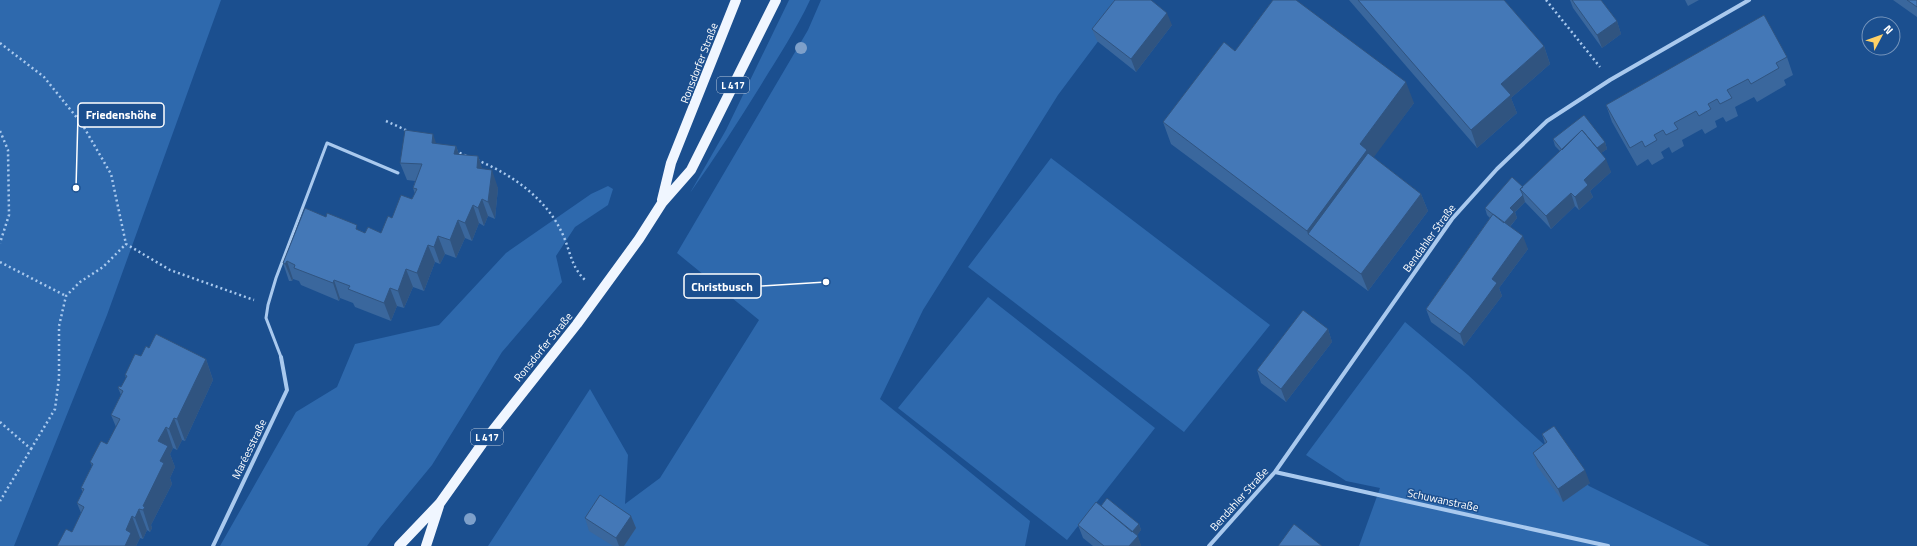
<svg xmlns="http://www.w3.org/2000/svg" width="1917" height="546" font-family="'Titillium Web',sans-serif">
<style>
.green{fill:#2e69ad}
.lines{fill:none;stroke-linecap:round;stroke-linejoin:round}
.path{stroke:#a9c9ee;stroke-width:2.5;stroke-dasharray:2 3;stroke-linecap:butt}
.lane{stroke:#a9c9ee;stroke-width:3}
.street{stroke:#a9c9ee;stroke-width:4}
.primary{stroke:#f0f6ff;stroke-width:10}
.tree{fill:#7ea0ca}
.wall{fill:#3a679d}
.shaded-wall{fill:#305480}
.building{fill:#4478b7;stroke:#305480}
.labels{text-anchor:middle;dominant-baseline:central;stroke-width:3;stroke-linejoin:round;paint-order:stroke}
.shield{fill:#1b4f8f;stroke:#bbcadd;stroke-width:1}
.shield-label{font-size:10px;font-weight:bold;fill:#fff}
.street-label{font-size:11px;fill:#fff;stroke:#1b4f8f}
.leader{fill:none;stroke:#fff;stroke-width:1.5}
.callout-dot{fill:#fff;stroke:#1b4f8f;stroke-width:1.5}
.callout{fill:#1b4f8f;stroke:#fff;stroke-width:1.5}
.callout-label{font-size:12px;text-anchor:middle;font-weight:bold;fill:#fff}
</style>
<rect width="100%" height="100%" fill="#1b4f8f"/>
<!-- green -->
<path class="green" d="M0,0H221L107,315L14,546H0Z
M789,0H810C796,30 778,57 761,85C738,122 715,158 690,193L726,130Z
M821,0H1129L1058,95L923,310L880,399L1030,521L1025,546H488L590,389L628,455L625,504L660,478L759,320L677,253L808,30Z
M1051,158L1270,325L1184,432L968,267Z
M608,186L613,189L608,205L575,227L556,256L562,282L502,352L432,465L380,528L367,546H220L296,412L337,387L355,344L439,325L506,253L591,194Z
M988,297L1155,428L1067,540L898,408Z
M1405,322L1468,375L1589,486L1710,546H1359L1380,488L1346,481L1306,455Z"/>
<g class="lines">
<!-- path -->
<path class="path" d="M1546,0L1600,67
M0,43L44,77L82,124L111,174L126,244L170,270L254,300
M386,121L408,131
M0,131L8,150L9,215L0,243
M455,151L467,156
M477,160C513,175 547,199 563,235C571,253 571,267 586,281
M0,262L66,296
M0,422L31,449L0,501
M31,449L55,409L59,378V326L66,296L80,282L103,267L126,244"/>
<!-- lane -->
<path class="lane" d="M281,357L266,318L268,305L276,278L327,143L398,173"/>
<!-- street -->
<path class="street" d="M1275,472L1608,546
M213,546L287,390L281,357
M1209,546L1275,472L1452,219L1497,169L1547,121L1610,80L1749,0"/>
<!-- primary -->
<path class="primary" d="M662,200L671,163L736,0
M399,546L440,503L482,444L577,324L639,239L662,203L691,170L776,0
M426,546L439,506"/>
</g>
<!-- trees -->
<g class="tree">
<circle cx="801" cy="48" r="6"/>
<circle cx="470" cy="519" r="6"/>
</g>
<!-- wall -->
<path class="wall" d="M1349,0H1504L1544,46L1550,64L1511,98L1517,113L1477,148Z
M1570,0H1572L1617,21L1621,34L1602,48L1573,8Z
M1685,0H1699L1688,6Z
M1893,0H1917V17Z
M1172,25L1136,72L1097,41L1092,29Z
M1235,51L1414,103L1373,157L1421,194L1428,211L1368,291L1171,144L1163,122Z
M1787,57L1793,75L1784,80L1786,85L1757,102L1754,97L1735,107L1738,116L1726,122L1723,117L1715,121L1717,127L1705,134L1702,129L1682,140L1684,146L1672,153L1669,147L1661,152L1664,158L1652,165L1648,159L1637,166L1612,122L1606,105Z
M1553,139L1605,142L1607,149L1601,153L1611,172L1590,191L1593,197L1579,210L1575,206L1551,229L1525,202L1515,212L1517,218L1510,227L1528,249L1499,288L1502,296L1464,346L1431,322L1426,309L1490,218L1487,215L1485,208L1523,187L1560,151L1555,146Z
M436,144L456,146L459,154L478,156L482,169L498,188L495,219L488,216L484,226L479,223L472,241L465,238L456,258L445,254L440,264L435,262L424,291L413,287L404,308L397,306L391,321L355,307L353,303L340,298L339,301L301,285L299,281L293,279L292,281H289L283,263L359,230L365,233H381L392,218L412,199L415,194L413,188L415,181L407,180L400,163Z
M1328,329L1332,342L1286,402L1261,383L1257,370Z
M149,348L206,359L213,380L185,441L182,440L177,450L173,448L170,454L175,467L170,478L172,484L151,525L152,528L150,532L147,530L143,539L140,538L136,546H57L72,532L81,513L77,503L83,493L81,488L92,466L90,462L107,444L116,427L111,415L121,395L118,388L121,387L126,378L125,375Z
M1542,434L1590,483L1563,502L1537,466L1533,453L1545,444Z
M1101,506L1139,524L1141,530L1137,535L1141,546H1093L1083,538L1078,525Z
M631,516L636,528L624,546H613L589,531L585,518Z"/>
<!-- shaded-wall -->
<path class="shaded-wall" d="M1167,13L1172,25L1136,72L1131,59Z
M1617,21L1621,34L1602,48L1597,35Z
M1544,46L1550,64L1511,98L1517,113L1477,148L1471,130L1501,84Z
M1406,82L1414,103L1371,161L1308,234L1307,231L1360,144Z
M433,134L439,152L432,143Z
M1605,142L1607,149L1597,156L1595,149Z
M456,146L462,163L454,154Z
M478,156L484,174L477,168Z
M1606,159L1611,172L1590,191L1593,197L1579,210L1575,197L1584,180Z
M492,170L498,188L495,219L488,202Z
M1571,193L1575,206L1551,229L1546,216Z
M1421,194L1428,211L1368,291L1361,274Z
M1523,195L1525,202L1515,212L1517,218L1507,230L1504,223L1510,208Z
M482,199L488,216L484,226L478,208Z
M473,205L479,223L472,241L465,223Z
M458,220L465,238L456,258L450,240Z
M438,236L445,254L440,264L434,247Z
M1523,236L1528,249L1499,288L1502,296L1464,346L1460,334L1492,279Z
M428,245L435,262L424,291L417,273Z
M287,261L293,279L292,281L285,264Z
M406,269L413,287L404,308L398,291Z
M334,280L340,298L339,301L333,283Z
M390,288L397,306L391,321L384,303Z
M1328,329L1332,342L1286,402L1281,389Z
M206,359L213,380L185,441L177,419Z
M174,418L182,440L177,450L169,429Z
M166,427L173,448L170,454L175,467L170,478L172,484L151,525L152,528L150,532L143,510V506L160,461L158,441Z
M1585,470L1590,483L1563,502L1558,489Z
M139,509L147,530L143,539L135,518Z
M132,516L140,538L136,546H125L126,530Z
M631,516L636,528L624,546H619L616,538Z
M1139,524L1141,530L1133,541L1130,534Z
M1138,536L1141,546H1129Z"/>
<!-- building -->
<path class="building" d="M1115,0H1151L1167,13L1131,59L1092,29Z
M1273,0H1296L1406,82L1360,144L1367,150L1307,231L1163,122L1224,42L1235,51Z
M1358,0H1504L1544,46L1501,84L1511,95L1471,130Z
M1572,0H1601L1617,21L1597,35Z
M1907,0H1917V7Z
M1764,15L1787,57L1776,63L1779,68L1751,84L1748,79L1727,90L1732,98L1720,104L1717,99L1708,104L1711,109L1699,116L1696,111L1674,123L1678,129L1666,135L1663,130L1654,135L1657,140L1645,147L1642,141L1630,148L1606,105Z
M1584,115L1605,142L1597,148L1582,130L1562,150L1553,139Z
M405,130L433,134L432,143L456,146L454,154L478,156L477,168L492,170L488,202L482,199L478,208L473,205L465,223L458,220L450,240L438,236L434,247L428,245L417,273L406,269L398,291L390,288L384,303L348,289L350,286L334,280L333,283L294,268L295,265L287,261L285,264L283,263L305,208L326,217L327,213L357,225L356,229L365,233L368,227L381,233L388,216L392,218L401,195L412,199L417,189L413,188L422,164L400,163Z
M1582,130L1606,159L1584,180L1588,185L1575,197L1571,193L1546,216L1520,189Z
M1368,153L1421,194L1361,274L1308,234Z
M1512,177L1523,187L1520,189L1523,195L1510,208L1514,212L1504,223L1485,208Z
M1493,214L1523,236L1492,279L1497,283L1460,334L1426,309Z
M1303,310L1328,329L1281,389L1257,370Z
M156,334L206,359L177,419L174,418L169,429L166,427L158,441L168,446L160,461L164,463L143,506L145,507L143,510L139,509L135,518L132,516L126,530L131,533L125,546H57L66,529L72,532L84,507L77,503L84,489L81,488L93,464L90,462L101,441L107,444L120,419L111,415L123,391L118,388L119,386L121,387L127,376L125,375L135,354L141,356L146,346L149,348Z
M1554,426L1585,470L1558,489L1533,453L1547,442L1542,434Z
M600,495L631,516L616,538L585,518Z
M1107,498L1139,524L1132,532L1101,506Z
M1096,502L1138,536L1129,546H1104L1078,525Z
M1294,524L1322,546H1278Z"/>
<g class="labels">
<!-- shield labels -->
<g class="shield">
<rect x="717" y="77" width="32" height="16" rx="3"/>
<rect x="471" y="429" width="32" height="16" rx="3"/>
</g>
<g class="shield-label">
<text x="733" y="85">L 417</text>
<text x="487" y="437">L 417</text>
</g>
<!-- street labels -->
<g class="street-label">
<text transform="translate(699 63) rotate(-69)">Ronsdorfer Straße</text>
<text transform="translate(1429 238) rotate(-54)">Bendahler Straße</text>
<text transform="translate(543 347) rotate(-51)">Ronsdorfer Straße</text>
<text transform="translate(249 449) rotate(-64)">Maréesstraße</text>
<text transform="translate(1239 499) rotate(-48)">Bendahler Straße</text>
<text transform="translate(1443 500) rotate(12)">Schuwanstraße</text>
</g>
</g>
<!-- callouts -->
<path class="leader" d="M76 188L78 115M826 282L761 286"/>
<g class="callout-dot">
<circle cx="76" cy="188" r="4"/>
<circle cx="826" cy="282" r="4"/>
</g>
<g class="callout">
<rect x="78" y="103" width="86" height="24" rx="4"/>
<rect x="684" y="274" width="77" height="24" rx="4"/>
</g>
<g class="callout-label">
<text x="121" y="119">Friedenshöhe</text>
<text x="722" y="291">Christbusch</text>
</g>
<!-- north arrow -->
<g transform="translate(1881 36) rotate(49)"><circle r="19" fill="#1b4f8f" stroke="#7695bc"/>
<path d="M0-3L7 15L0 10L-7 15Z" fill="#ffd166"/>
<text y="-6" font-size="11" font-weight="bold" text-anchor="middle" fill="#ffffff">N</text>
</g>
</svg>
